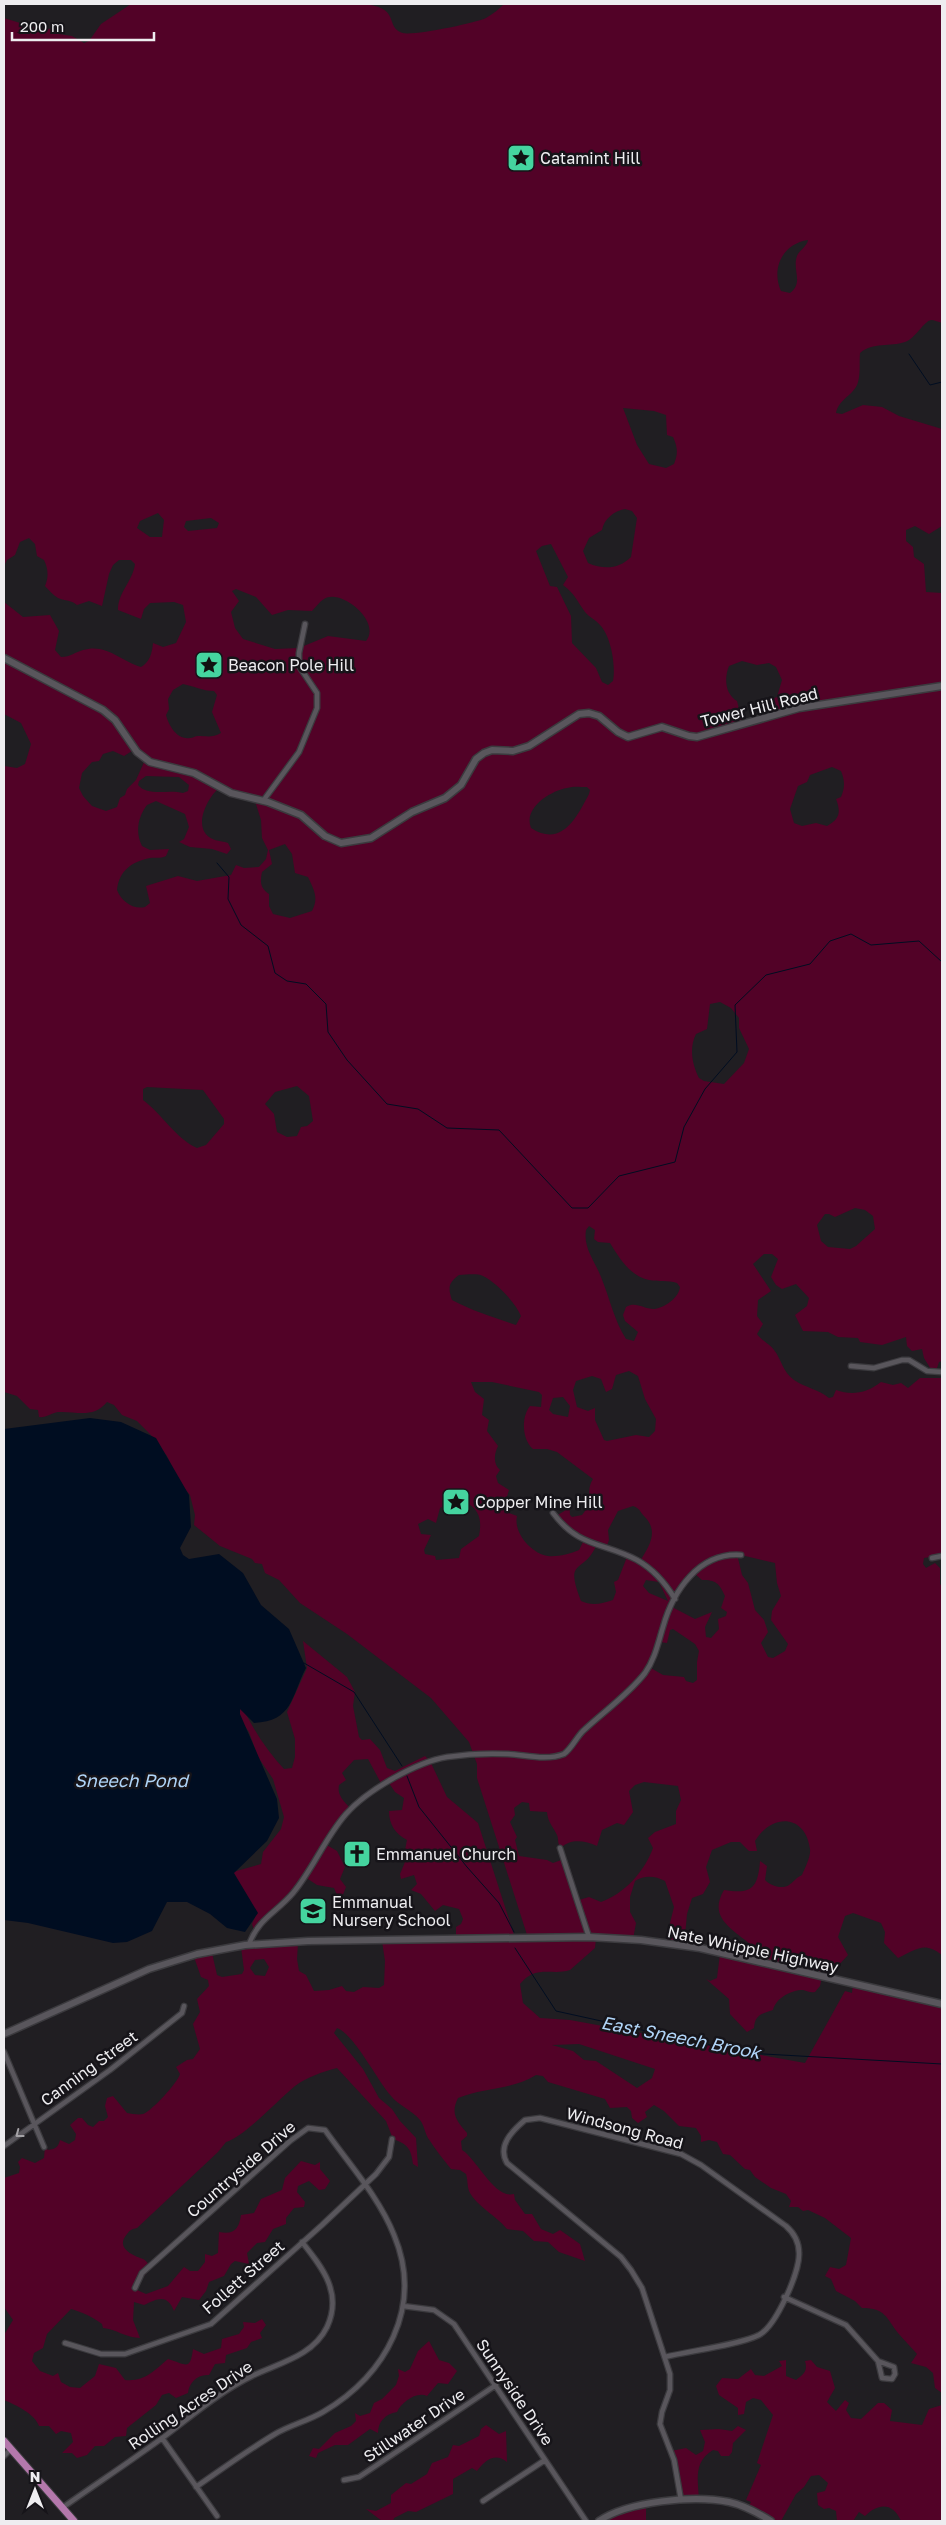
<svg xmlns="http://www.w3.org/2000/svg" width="946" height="2525" font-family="'Golos Text',sans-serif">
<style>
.green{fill:#520227;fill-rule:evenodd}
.water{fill:#000d21}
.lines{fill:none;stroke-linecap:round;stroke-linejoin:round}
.stream{stroke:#000d21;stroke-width:1}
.street-casing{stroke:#3b3a3e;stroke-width:7}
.secondary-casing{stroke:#3b3a3e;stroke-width:9}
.primary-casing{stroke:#3b3a3e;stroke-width:9}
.street{stroke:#59565c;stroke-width:4.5}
.secondary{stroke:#59565c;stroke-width:6}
.primary{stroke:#b478ac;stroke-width:7}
.oneway{stroke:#a4a2a6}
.labels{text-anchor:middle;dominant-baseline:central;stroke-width:5;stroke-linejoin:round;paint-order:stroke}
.poi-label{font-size:16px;fill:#eeedf0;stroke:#161419;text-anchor:start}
.street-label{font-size:16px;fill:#eeedf0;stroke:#161419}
.water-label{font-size:18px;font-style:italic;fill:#b0d4f7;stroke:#161419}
</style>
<rect width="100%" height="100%" fill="#201e22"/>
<!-- green -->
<path class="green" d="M131,4H364C402,8 384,27 403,33C413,36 476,23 486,18C493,14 499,9 504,4H942V323C939,322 934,320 931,320C924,321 915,339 905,342C890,347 873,342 860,353C859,363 861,376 857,385C851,397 839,399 836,413L842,414L863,405L882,407L899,416L942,429V526L929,534L915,526L906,530V541L913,547L914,557L924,564L926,592L942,593V1361L939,1362L936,1371H932L924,1358L922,1349L912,1351L907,1346L906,1337L882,1345L860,1342L858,1338L838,1337L828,1332L803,1331L795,1315L807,1306L809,1298L796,1284L782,1289L776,1285L771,1277L778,1259L772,1254H764L753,1264L771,1291L758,1300L757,1316L763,1324L757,1334C762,1341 770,1344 774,1350C782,1360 782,1371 794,1380C806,1388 818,1389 829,1398L833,1397L836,1390C852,1396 867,1393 881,1382L893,1385L901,1383L908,1388L920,1378H942V1555L924,1558L923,1564L926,1568L935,1563L940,1568V1584L942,1587V1955C924,1941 917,1949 898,1958L884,1943L885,1932L881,1923L853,1913L845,1916L838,1937L848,1955L836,1968L834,1979L822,1977L820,1986L815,1992C810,1993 808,1991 803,1990C791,1990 776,1998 773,2010C761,2014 755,2015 754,2028L747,2032L730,2014L729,1999L706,1979L710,1981L717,1978L720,1954L747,1959L750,1944C731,1928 708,1917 724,1890C750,1894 758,1890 760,1861L767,1866L765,1880C769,1885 782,1890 789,1885C794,1882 794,1879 802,1875C805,1868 811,1857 810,1849C805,1813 771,1814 755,1841L757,1851H749L740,1842H731L712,1850L706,1867L710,1882L703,1894L692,1898L687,1914L684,1946L665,1943L674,1907L665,1881C655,1876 645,1875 635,1881L630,1897V1912L636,1923L633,1939L596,1938L595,1948L570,1970C552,1976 536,1964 520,1984L523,2003L540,2018L570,2020L805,2063L845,1991L852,1993L853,1984L942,2005V2393L935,2388L933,2373L926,2367L911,2363L917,2354C911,2347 904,2340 898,2333C886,2318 886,2308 862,2308L855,2301L836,2291L831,2279L825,2276L830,2267L839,2269L846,2265L851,2238L825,2218L808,2210L803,2211L798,2207H789L791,2201L786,2194L771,2188L755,2177L750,2170L745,2169L730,2155L723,2154L717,2142L709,2140L701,2142V2136L696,2128L679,2126L664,2111L654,2105L645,2112L647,2117L638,2123L632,2118L631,2111L627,2107L610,2108L605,2099L548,2082L543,2076L536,2075C512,2090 484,2087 458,2098C450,2114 457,2121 467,2133V2136L461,2141L462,2150C477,2159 494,2199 514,2194L515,2200L525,2214H532L541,2229L553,2234L560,2230L580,2244L585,2261L559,2252L548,2242L534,2241L523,2231L507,2229C496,2215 477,2207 469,2191C467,2186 468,2180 466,2174L460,2170L451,2169C443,2159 435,2149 428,2138C425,2133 424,2125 420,2120C412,2110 399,2106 391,2096C377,2080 354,2034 337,2028L334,2033L363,2069L379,2098L392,2109L400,2121L416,2138L418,2167L413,2164C411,2149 408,2144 393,2139L386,2121L337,2068C322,2072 307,2077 295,2086C278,2100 244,2137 226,2142L218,2152L137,2228C132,2229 130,2230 127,2234C115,2248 132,2255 143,2259C146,2260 149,2265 151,2268L143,2277L137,2290L146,2294L168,2286L184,2267L190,2271H198L205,2262V2254L212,2256L218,2253L219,2232C235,2235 239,2228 241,2215L254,2213L261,2199L282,2190L285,2178L301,2161L315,2165L320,2162V2169L330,2181L325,2189L319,2190L309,2181L298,2186L297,2192L305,2202L304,2207L294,2208L286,2218V2224L273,2229L265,2242L257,2243L247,2253L249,2264L235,2261L231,2264L224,2276L209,2282L206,2291L199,2300L182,2297L174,2311C167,2293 157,2299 144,2305L134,2302L133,2320L140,2338C126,2338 116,2329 103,2328L102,2324C93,2317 82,2312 71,2309L47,2334L43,2348L34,2353L32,2361L40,2371L53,2376L58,2373L61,2382L70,2387L80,2388L95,2376L99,2364L116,2368L125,2380C144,2382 154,2371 168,2359C186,2364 190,2372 193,2349L204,2354L221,2348L222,2339L239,2334L244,2327L243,2322L255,2323L262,2319L266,2325L260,2333L262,2338L251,2342L247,2348L226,2355L225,2363L215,2364L209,2375C197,2374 189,2383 188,2393L176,2398L169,2393L162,2395L156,2405L127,2428L126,2436L115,2437L104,2446H95L87,2455L77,2458L72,2453H62L73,2442L71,2433L61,2431L56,2434L49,2426H39C35,2414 16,2405 4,2400V2335L13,2320L4,2307V2178L19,2173L20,2167L18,2162L22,2158L35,2163L44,2158L45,2147L48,2150C56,2149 58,2147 60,2140L69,2144L75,2140L76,2134L70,2125L78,2118H82L88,2125L93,2127L99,2121H104L108,2117L105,2106L107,2098L113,2096L127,2113C132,2114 139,2115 143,2114C152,2111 178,2082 180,2074L176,2067L187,2060L193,2059L200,2049L193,2024L200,2012L197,1999L209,1986L208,1980L201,1977L194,1957L212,1953L217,1975L222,1977L242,1974L244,1970L241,1947L298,1943L297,1959L299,1971L306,1975L314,1991L329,1990L342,1986L346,1991L354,1992L363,1987L379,1988L384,1985L385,1961L382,1941L456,1940V1927L461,1924L463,1919L459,1909L443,1905L435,1911L421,1894L411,1890L417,1884L414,1875L401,1879L400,1874L405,1862L403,1860L407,1840C395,1834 389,1824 389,1811L402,1810L404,1798L395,1792L389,1783L382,1785L368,1759L354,1760L342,1773L346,1780L339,1785C337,1795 343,1800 350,1808L342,1816L325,1844L337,1851L345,1867L340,1879L346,1887L340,1902L334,1888L317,1885L305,1877L292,1895L254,1930L252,1924L257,1912L237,1889L233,1872L261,1864L263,1852L281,1829L284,1817L273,1779L258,1757L249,1732L238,1717L239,1709L244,1710C254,1731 268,1752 284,1769L292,1768L295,1757V1739L287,1712L307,1668L303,1641L347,1677L355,1692L353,1706L359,1737L362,1740L370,1739L380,1750L387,1768L395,1771L425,1756L430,1761L447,1797L478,1823L515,1938H528L477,1778V1764L469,1742L431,1698L347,1634L300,1603L279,1580L265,1573L262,1564L255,1563L252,1559L220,1546L194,1525L195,1515L190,1495L179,1482L167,1456L150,1434L137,1421L122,1415L114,1405L107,1402C93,1419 77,1411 58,1412C51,1413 46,1418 39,1417L38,1410L30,1409L17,1396L4,1392V766L17,768L25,764L31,744L21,723L4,714V602L23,617L50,615L59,631L55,650L61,657C71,657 75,652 83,650C106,643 121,661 141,667C150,662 152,653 153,643L163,647L176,643L186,622L183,605L174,602L150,603L144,609L141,619L118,610C118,592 133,581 135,564L131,560H119L113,565L109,574L102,606L89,601L77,605C72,600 65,601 58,598C53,595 49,590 45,586C49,577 48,568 44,560L37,556L35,544L29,538L20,542L15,555L7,560L4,566V18L36,28L52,29L59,34L72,36L84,43L89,41L101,24ZM808,240C807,247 799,250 797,256C792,270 804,283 790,293L781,291C771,269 782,244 808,240ZM623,408L654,411L666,415L667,435L673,437C678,448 678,454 674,464L666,468L649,464L637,445ZM625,509L632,511L637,518L631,557C619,569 604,570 588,563L583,551L589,538L602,530C604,519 614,511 625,509ZM158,513L164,520L162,537H150L137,528L140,521ZM211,518L219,523L217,528L188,531L184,527L186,521ZM551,544L568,577L563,585C575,594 577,601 585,612C589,617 596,620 600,625C611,636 616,666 613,681L608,685L602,682L596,668L572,643L571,616L557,587L550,586L536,551L542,546ZM236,589L256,597L272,615L288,610L312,611C316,607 319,602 324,599C341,588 382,622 366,641L328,636L299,648L275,649L243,639L235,628L231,612L239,601L232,591ZM742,661L757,665L769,663L776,667L782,680L777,697L768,701L770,714L742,721L737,701C725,694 724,678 729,666ZM183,684C194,686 202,691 214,691L217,695L212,712L221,733C212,738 207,736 198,736C195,736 193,738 190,738C177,740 169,726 166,715L169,709L168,699L173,690ZM135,749L145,760L136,780L127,789L125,795L120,798L117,807L106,811L92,806L83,796L79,788L82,773L92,762L99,761L103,754L113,751L124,756ZM832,767L841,771C845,781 845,787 841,797L836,799C841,812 840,819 827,826L816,823L802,826L794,823L790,809L798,786L807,782L810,775ZM146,776L179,777L189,785L188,791L183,793C168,789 148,797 138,785L139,781ZM220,787L250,797L256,804L261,820L262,838L268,850L266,859L259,867L244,868L236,865L231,875L197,881L178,876L146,886L150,903L145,907C133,910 121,901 117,890C119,871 131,862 150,858C156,857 159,859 166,856L169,849L150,850L142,846C135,832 138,817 147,805L156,801L185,814L189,827L184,839L179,842L190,847L212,849L227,854L231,849L228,843C222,841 214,841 209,837C193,825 208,797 220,787ZM587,787L590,790L589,794C577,817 562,848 531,828C523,808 550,791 567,788C573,786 581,787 587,787ZM285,844L292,854L295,873L308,877C314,890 319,898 312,911L290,918L273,914L269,906V894C260,888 260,882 262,872L272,864L269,850ZM720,1002L731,1008L739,1018V1028L749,1049L744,1063L724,1084L704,1081L699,1078C692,1064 689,1048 696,1034L707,1029L710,1004ZM297,1086L309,1096L313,1121L307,1126L301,1127L297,1136L287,1137L277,1132L274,1114L265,1104L275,1092ZM147,1087L203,1090L224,1119V1124L206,1145L197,1148C175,1138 162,1114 143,1100V1089ZM855,1208L865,1210L873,1216L875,1229L856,1246L850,1249L828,1247L821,1241L817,1225L825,1214H829L835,1217ZM589,1226L595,1230L594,1239L598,1242L610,1243C620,1259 630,1276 649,1280C659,1282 668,1280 677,1283L680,1287C679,1298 664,1308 654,1309C643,1309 636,1301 626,1307L623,1315L625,1321L638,1332L634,1341L626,1339C614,1320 610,1299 601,1277C595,1261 583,1248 586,1230ZM459,1275C466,1275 476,1273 483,1276C497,1283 515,1302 521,1316L516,1325C496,1318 472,1311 452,1300C448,1288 448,1283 459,1275ZM629,1371L638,1376L645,1399L656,1419L655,1431L649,1437L636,1435L607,1441L604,1440L595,1420V1408L588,1411L577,1407L573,1390L576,1381L592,1376L601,1379L606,1392L612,1389L616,1375ZM471,1382H492L539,1392L542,1395L541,1407L530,1406C521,1417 522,1440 533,1449H547L557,1452L593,1479C585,1491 594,1502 582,1515L572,1517L570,1515L569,1500L566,1510L556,1516L584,1540L579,1550C570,1554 557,1557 548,1556C532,1554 513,1533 517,1516L509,1513L505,1503L509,1490L498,1483L496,1476L500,1470C493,1464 494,1454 498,1446L487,1431L489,1420L482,1415L484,1399L475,1392ZM563,1397L570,1406L568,1417L553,1414L549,1410L553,1398ZM465,1502C480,1509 482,1521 479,1536L461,1549L459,1558L436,1560L435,1556L425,1554L424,1550L431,1535L421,1534L418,1524L428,1519L436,1523L440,1508L450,1503ZM633,1506C641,1509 639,1511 644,1516C659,1531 650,1545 640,1561L627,1557L618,1580L614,1582L616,1592L613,1600C602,1604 591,1606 581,1601C564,1557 583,1575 596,1546L606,1548L609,1540L608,1530L618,1511ZM737,1554L775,1563L777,1583L781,1596L772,1611L771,1620L788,1644L785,1651L773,1658L768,1657L761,1643L768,1632L764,1620L755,1610L748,1583L742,1575ZM694,1573L702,1580C716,1580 719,1583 725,1596L721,1608L727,1612L726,1616L718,1619L719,1629L711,1638L706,1637L705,1627L712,1612L695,1619L672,1607L684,1582ZM646,1580L659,1582L668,1601L649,1593L643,1586ZM673,1629L695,1644L699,1651L697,1662V1680L693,1683L686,1681L684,1677L663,1675L649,1667L660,1642L667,1643L670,1630ZM644,1782L678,1786L681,1800L676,1811V1824L655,1832L648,1838L653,1848C645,1871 624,1894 601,1902L589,1897L579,1900L564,1859L553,1863L547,1860L519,1856L515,1840L517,1837L510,1822L515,1815L514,1808L522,1802L529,1803L530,1811L547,1812C548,1823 553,1826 557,1835C559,1840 557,1843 561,1848C571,1838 585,1841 597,1846L602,1830L617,1823L624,1825L633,1812L629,1791L635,1785ZM264,1959L269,1967L265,1976L255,1975L250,1968L255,1960ZM579,2044L655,2069L652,2078L637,2088L596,2061L584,2060L573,2051L552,2045Z
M429,2341L439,2360L449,2363L457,2371L448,2384L438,2383L427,2396C416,2391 401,2403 397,2412C385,2414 378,2422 378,2433L370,2429L348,2445H335L318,2453L316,2458L309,2456L313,2448L319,2449L335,2433L351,2426L356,2421L355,2413L360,2416L370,2413L374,2403L382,2399L396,2385L399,2376L398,2369L405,2372L410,2369L418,2351Z
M786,2360V2376L796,2380C804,2374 808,2371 805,2361L811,2360L817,2367L830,2371L835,2388L827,2402L836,2411L845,2400L849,2403L846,2410L851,2418L861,2419L878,2403H884L892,2410L890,2421L922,2425L929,2409L942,2405V2521H901C893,2502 878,2503 865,2516L859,2512L853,2521H837L836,2511L829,2508L824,2509L818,2505L817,2493L825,2491L828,2483L819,2475L811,2476L804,2487L796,2494L781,2521H767L748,2507L751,2502L746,2500L761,2465L757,2463L773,2415L761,2400L753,2398L746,2402L744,2414L738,2415V2408L719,2395L716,2386L722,2378L738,2379L751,2369L755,2375L764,2376L782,2366L779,2361Z
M486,2425L499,2434L506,2431L507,2462C495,2452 485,2460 477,2471L472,2468L453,2479V2494L416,2512L408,2511L394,2518L393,2521H382L366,2509L376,2511L391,2503V2495L406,2483L411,2484L427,2474L432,2463L448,2457L453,2445L459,2446L479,2436L481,2429Z
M738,2426L746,2430L733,2443L732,2452L729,2456H721L718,2451L713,2450C693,2462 698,2480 699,2500L678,2502L671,2451L686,2448L696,2455L703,2451L705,2442L700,2430L719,2429L732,2431Z
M646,2505V2521H604L607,2517Z"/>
<!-- water -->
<path class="water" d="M90,1418L121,1422L156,1438L189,1495L191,1527L180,1548L183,1555L189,1559L219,1554L243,1573L261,1605L289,1629L306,1668C291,1697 293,1721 254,1723L240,1709V1714L277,1799L279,1818L267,1841L234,1873L258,1913L245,1932L227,1928L210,1914L187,1902H167L152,1931L127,1942L113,1943L28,1923L4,1920V1429Z"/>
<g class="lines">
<!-- stream -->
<path class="stream" d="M909,354L930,385L942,382
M217,863L229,877L228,899L241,925L268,946L275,973L287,981L306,984L326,1004L328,1032L347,1060L387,1104L418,1109L447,1128L499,1130L572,1208H588L619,1176L675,1162L684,1127L705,1089L737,1052L735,1005L766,975L810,964L830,941L851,934L871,945L919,941L942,962
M304,1663L354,1692L402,1766
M407,1776L419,1807L467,1867L499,1903L514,1932
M515,1948L556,2011L746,2053L942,2064"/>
<defs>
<path id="street" d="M263,801L299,752L317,708V693L299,666V653L305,624
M851,1366L874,1368L902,1360H909L927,1371L942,1372
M553,1513C579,1548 603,1542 637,1560C653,1569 666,1584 675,1599
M932,1558L942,1556
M560,1848L589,1937
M249,1944C259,1918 276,1913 293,1893C313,1869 325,1838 346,1814C366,1791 416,1762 447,1757C467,1754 487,1753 508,1754C526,1755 546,1761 564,1754C572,1748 576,1738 583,1731C603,1712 628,1695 645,1673C655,1659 658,1643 663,1627C673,1591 699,1552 741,1555
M4,2052L44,2147
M4,2146L110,2070L182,2013L184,2006
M135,2288L142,2273L290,2141L308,2128L325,2130C349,2164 379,2197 394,2235C424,2307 386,2375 323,2412C308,2421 290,2425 275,2434C248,2450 222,2469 196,2487
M784,2297L846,2325L878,2361
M403,2306L434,2310L454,2324L586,2521
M65,2343L101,2354H125L211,2324L322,2225L376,2174L389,2157L392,2139
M665,2357C689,2351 739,2345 759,2335C776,2326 800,2272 799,2253C799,2242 794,2233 786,2226L701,2165L681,2154L540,2118L525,2120C512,2131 497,2146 507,2163L621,2257L631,2270L642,2288L670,2374V2390L662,2412L660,2424L674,2460L681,2500
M878,2361L894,2367L895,2374L892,2379L882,2378Z
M162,2438L217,2516
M4,2456L11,2449
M344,2480L359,2477L496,2385
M483,2501L545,2460
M62,2508C96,2484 131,2461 165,2436C193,2415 221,2391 252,2376C279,2363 313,2356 327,2327C343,2293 322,2267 302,2242"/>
<path id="secondary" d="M4,658L103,710L115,720L137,752L150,762L194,773L231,793L268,802L301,815L325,836L341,843L371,838L412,812L445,798L461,785L476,759L484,753L492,750L513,751L529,746L579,714L589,713L599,716L618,732L628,737L662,727L689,736L697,737L799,708L942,686
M4,2034L149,1969L197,1954L245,1945L308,1941L589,1937L641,1940L700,1948L942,2004
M599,2521C628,2501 694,2495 729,2502C744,2505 758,2513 771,2521"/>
<path id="primary" d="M4,2441L74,2521"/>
</defs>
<!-- street casing -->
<use href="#street" class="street-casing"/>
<!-- secondary casing -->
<use href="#secondary" class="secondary-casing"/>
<!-- primary casing -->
<use href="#primary" class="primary-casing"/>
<!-- street -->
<use href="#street" class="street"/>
<!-- secondary -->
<use href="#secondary" class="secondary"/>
<!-- primary -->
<use href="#primary" class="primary"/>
</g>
<!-- one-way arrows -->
<defs><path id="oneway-chevron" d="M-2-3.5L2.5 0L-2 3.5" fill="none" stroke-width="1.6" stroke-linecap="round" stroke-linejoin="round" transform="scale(1.25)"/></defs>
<use class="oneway" href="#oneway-chevron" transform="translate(19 2134) rotate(143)"/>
<!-- icons -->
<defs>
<symbol id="sight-square" viewBox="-11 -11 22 22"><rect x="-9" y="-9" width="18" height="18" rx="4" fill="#45d49f" stroke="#161419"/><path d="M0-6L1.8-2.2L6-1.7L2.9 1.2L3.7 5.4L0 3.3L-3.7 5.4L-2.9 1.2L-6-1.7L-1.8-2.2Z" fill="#111"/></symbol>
<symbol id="church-square" viewBox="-11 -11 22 22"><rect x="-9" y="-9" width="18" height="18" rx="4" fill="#45d49f" stroke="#161419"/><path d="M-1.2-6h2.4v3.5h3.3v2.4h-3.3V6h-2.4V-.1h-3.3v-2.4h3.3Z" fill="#111"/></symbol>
<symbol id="school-square" viewBox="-11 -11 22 22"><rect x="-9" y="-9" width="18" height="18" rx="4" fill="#45d49f" stroke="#161419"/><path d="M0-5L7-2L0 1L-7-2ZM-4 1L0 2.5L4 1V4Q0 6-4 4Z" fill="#111"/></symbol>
</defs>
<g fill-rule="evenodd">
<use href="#sight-square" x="505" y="142" width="32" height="32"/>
<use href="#sight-square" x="193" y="649" width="32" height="32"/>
<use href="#sight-square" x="440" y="1486" width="32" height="32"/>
<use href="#church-square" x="341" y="1838" width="32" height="32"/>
<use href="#school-square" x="297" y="1895" width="32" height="32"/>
</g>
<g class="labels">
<!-- poi labels -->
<g class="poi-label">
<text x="540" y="158">Catamint Hill</text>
<text x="228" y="665">Beacon Pole Hill</text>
<text x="475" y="1502">Copper Mine Hill</text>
<text x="376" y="1854">Emmanuel Church</text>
<text x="332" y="1902">Emmanual<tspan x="332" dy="18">Nursery School</tspan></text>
</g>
<!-- street labels -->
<g class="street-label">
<text transform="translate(759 707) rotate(-14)">Tower Hill Road</text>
<text transform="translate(753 1949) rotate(12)">Nate Whipple Highway</text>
<text transform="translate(89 2068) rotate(-36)">Canning Street</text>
<text transform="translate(625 2128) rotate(15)">Windsong Road</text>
<text transform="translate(241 2169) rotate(-41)">Countryside Drive</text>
<text transform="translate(243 2277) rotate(-41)">Follett Street</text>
<text transform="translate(515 2392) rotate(56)">Sunnyside Drive</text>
<text transform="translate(190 2405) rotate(-34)">Rolling Acres Drive</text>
<text transform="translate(414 2425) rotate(-34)">Stillwater Drive</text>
</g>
<!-- water labels -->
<g class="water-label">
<text x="131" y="1780">Sneech Pond</text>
<text transform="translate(681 2037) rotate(11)">East Sneech Brook</text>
</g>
</g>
<!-- border -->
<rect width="946" height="2525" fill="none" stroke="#eeedf0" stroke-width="10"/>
<!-- north arrow -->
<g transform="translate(35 2490)" stroke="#161419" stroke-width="4" paint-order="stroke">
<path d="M0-4L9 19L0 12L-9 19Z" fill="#eeedf0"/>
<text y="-8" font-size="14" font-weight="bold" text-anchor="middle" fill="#eeedf0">N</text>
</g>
<!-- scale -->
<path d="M12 32v8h142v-8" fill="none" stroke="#eeedf0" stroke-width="2.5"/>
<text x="20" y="32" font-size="15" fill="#eeedf0" stroke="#161419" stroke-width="4" paint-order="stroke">200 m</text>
</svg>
